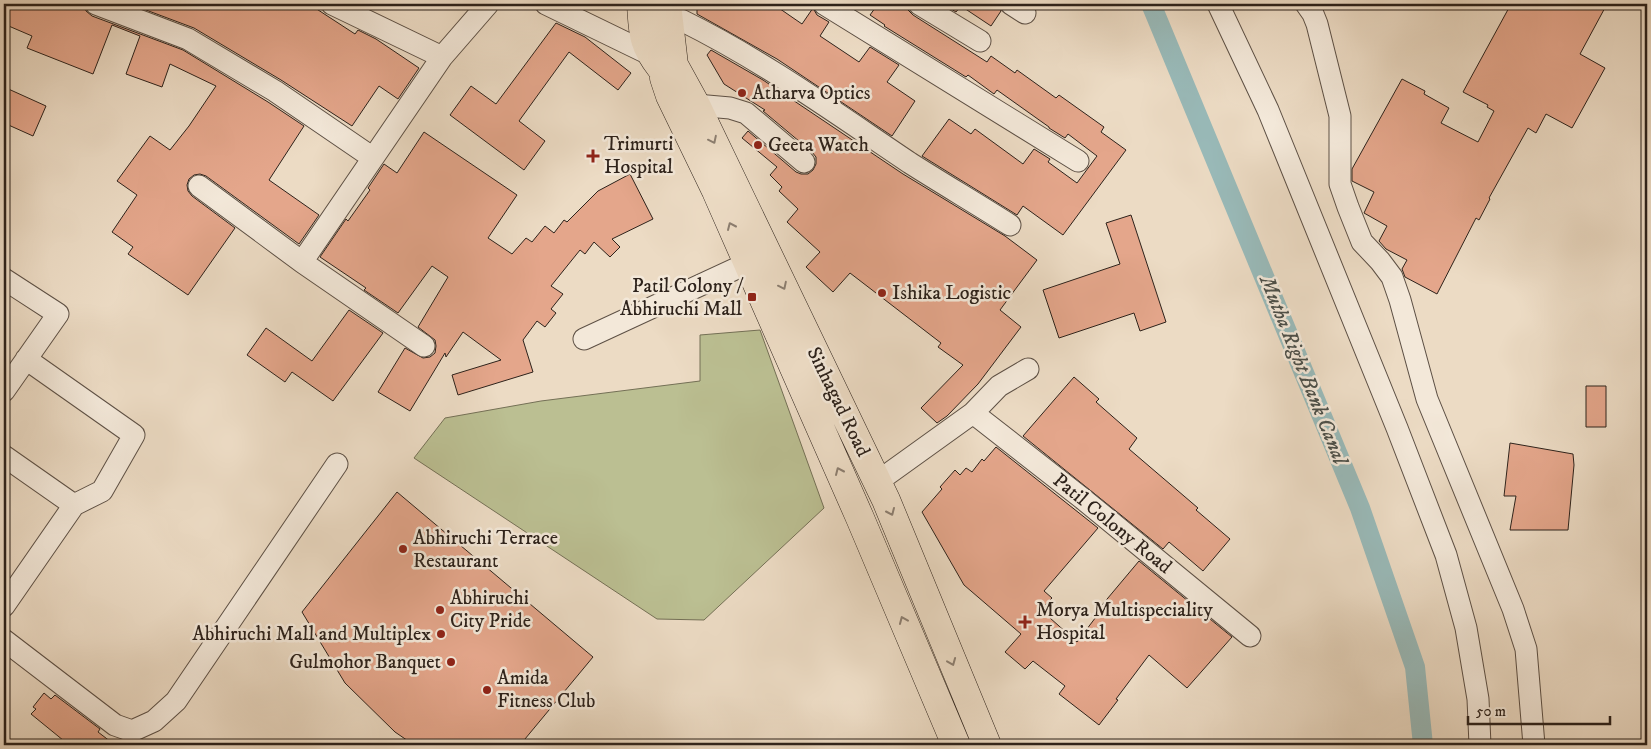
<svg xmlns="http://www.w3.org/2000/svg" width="1651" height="749" font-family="'IM FELL DW Pica',serif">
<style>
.green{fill:#bbbf92;stroke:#747056}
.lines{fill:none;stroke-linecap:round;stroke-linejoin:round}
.canal{stroke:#99bab9;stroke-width:20}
.building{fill:#e4a68b;stroke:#2d221b}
.minor-casing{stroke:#5d5045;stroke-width:23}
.primary-casing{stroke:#2d221b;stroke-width:29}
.minor{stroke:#f3e8d9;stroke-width:21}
.primary{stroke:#ecdbc4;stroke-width:28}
.oneway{stroke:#8c7e70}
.poi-dot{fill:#8f2418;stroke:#f3e8d9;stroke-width:2}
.labels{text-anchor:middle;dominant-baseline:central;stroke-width:5;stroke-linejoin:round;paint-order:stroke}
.poi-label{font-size:20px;fill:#2d221b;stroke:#f3e8d9;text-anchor:start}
.street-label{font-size:20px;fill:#2d221b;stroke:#f3e8d9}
.water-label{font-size:21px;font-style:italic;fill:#4d504a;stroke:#f3e8d9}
</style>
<rect width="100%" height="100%" fill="#ecdbc4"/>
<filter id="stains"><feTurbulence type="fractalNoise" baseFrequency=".004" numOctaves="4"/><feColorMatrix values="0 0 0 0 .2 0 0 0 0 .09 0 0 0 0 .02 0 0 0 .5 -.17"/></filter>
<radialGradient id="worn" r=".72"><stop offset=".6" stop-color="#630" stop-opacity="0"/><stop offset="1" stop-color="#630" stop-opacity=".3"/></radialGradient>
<!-- green -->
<path class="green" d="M760,330L824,508L704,620L657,619L414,458L445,418L541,401L700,381V335Z"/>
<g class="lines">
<!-- canal -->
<path class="canal" d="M1151,4L1360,508L1415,667L1423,745"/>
</g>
<!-- building -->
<path class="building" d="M4,4H84L86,11L92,16L183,50L268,102L304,126L269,180L319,215L299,244L206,176L200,174L194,175L189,179L187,185L188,191L192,196L235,228L188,295L128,254L133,247L112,232L137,195L117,181L150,136L170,150L189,126L216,86L170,64L162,87L126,74L140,36L112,25L93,74L27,48L32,36L4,24Z
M130,4H309L355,34L358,30L376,39L419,68L398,99L379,86L352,126L281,80L194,28Z
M697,4H773L802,24L813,8L817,15L829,22L820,36L859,62L870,47L899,65L887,82L915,101L892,136L777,59L697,14Z
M878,4H907L908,10L913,15L987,62L991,56L1015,73L1017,70L1056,98L1059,95L1104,127L1101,132L1126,150L1063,235L1023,206L1017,215L922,156L949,119L971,134L975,129L1023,164L1034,149L1050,159L1048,162L1077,183L1097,156L1068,134L1065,138L1049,128V127L997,90L994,94L968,75L966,77L884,26L885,25L870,15Z
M943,4H999L1001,11L991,26L961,6L956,12Z
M1511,4H1607L1580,54L1605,68L1572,128L1546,114L1536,133L1528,128L1489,198L1490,199L1479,220L1476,218L1437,294L1405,277L1402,269L1407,260L1386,249L1379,241L1387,226L1364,213L1374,192L1352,181V169L1402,79L1425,91L1424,94L1449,108L1441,123L1478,142L1494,111L1487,107L1488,105L1463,92Z
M556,23L585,37L631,73L618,90L569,52L519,121L545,141L524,170L450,115L471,86L496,104Z
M711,50L763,80L903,174L1005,236L1037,260L1000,310L1021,327L978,384L947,416L937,423L921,408L963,365L938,347L941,343L850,273L833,292L806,267L820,252L787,222L798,209L779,191L782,187L770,175L777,167L742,138L748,131L796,172L801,174H808L813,170L816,164V157L812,152L763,111L765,110L724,84L707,55Z
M4,87L46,106L33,136L4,123Z
M424,132L517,195L488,238L512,254L526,238L532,242L545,226L554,233L564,220L567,222L598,191L630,174L653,219L612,239L620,247L610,257L594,242L585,254L580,250L551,286L563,294L551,309L556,313L545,327L537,321L523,340L533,372L458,395L452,375L501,360L463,332L446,357L445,353L410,411L378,392L405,348L423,358L430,357L435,353L436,346L435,340L418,327L448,277L432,266L398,313L364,290L366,288L320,257L346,219L348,221L370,190L368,188L384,164L397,173Z
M1131,215L1166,322L1140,331L1134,313L1059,338L1043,290L1120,264L1106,223Z
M349,310L383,333L333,401L292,372L285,382L247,355L266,328L312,361Z
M1074,377L1099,399L1096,402L1137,438L1129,449L1198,508L1196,510L1230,539L1203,571L1169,542L1163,549L1023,436Z
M1586,386H1606V427H1586Z
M1510,443L1573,454L1574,465L1568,530H1510L1516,496H1504Z
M996,447L1098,528L1044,591L1052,598L1044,606L1053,614L1050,618L1077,642L1099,613L1097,611L1139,561L1232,637L1187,688L1149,655L1116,699L1118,700L1099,725L1059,694L1065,686L1033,661L1025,669L1005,652L1021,634L964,585L922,512L942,489L940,487L955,470L960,475L966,468L972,472L982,459L984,461Z
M397,492L593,657L520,745H414L395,732L345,683L302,612Z
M44,693L51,699L55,695L100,729L98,732L115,745H69L31,714L36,709L33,707Z"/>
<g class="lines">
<defs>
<path id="minor" d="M96,4L188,39L275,91L373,158
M332,4L442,57
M546,4L649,54
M824,4L1078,161
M919,4L980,41
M1011,4L1025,13
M1218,4L1268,110L1397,428L1446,555L1466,628L1478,699L1480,745
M1306,4L1313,14L1317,24L1340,116V184L1348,207L1362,242L1380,261L1392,277L1400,300L1427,399L1513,609L1526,649L1534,745
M681,20C764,61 834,112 910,163C943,184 977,204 1010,225
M696,105L730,108L746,113L804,162
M199,186L302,262L424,346
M302,262L442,57L488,4
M4,279L58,314L4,391
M584,339L748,263
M973,413L1083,499L1250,636
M4,456L74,505
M877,482L973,413L999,386L1028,369
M4,606L74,505L102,491L134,435L26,359
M4,640L115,725L132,731L154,721L176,701L337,464"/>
<path id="primary" d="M641,4C643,33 642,44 661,68
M667,4L674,65L696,105L886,500L987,745
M664,78L670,96L716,191L860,518L956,745"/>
</defs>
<!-- minor casing -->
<use href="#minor" class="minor-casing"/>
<!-- primary casing -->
<use href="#primary" class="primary-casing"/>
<!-- minor -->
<use href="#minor" class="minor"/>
<!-- primary -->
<use href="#primary" class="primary"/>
</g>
<!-- one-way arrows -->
<defs><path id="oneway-chevron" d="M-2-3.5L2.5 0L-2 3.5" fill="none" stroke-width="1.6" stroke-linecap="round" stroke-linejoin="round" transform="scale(1.25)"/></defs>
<g class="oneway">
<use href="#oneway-chevron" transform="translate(713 140) rotate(64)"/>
<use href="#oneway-chevron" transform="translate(731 226) rotate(-114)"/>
<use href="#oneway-chevron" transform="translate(783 286) rotate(64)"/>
<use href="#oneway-chevron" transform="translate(839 471) rotate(-114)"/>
<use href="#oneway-chevron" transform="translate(891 512) rotate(66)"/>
<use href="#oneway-chevron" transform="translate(903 620) rotate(-113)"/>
<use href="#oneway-chevron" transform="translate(952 662) rotate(68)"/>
</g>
<!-- markers -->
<g class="poi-dot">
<circle cx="742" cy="93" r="5"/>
<circle cx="758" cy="145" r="5"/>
<path d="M590.5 148.5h5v5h5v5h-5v5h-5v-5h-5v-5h5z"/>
<circle cx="882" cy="293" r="5"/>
<rect x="747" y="292" width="10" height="10" rx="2.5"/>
<circle cx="403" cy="549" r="5"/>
<circle cx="440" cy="610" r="5"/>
<path d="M1022.5 614.5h5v5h5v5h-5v5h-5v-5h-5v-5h5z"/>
<circle cx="441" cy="634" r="5"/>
<circle cx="451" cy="662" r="5"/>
<circle cx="487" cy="690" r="5"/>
</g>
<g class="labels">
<!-- poi labels -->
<g class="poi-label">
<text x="752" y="93">Atharva Optics</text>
<text x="604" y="144">Trimurti<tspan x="604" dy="23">Hospital</tspan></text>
<text x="768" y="145">Geeta Watch</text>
<text x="742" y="286" text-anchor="end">Patil Colony /<tspan x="742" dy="23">Abhiruchi Mall</tspan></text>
<text x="892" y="293">Ishika Logistic</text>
<text x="413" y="538">Abhiruchi Terrace<tspan x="413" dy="23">Restaurant</tspan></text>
<text x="450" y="598">Abhiruchi<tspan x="450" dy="23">City Pride</tspan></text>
<text x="1036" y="610">Morya Multispeciality<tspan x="1036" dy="23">Hospital</tspan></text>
<text x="431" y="634" text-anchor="end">Abhiruchi Mall and Multiplex</text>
<text x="441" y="662" text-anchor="end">Gulmohor Banquet</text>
<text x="497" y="678">Amida<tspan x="497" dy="23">Fitness Club</tspan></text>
</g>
<!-- street labels -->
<g class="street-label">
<text transform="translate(838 402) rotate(64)">Sinhagad Road</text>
<text transform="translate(1112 524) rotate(39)">Patil Colony Road</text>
</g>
<!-- water labels -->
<g class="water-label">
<text transform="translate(1303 370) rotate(68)">Mutha Right Bank Canal</text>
</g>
</g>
<!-- margin -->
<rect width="1651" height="749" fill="none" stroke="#ecdbc4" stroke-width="20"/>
<rect x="5" y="5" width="1641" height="739" fill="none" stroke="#2d221b" stroke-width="2.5"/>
<rect x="10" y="10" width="1631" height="729" fill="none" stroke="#2d221b"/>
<!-- scale -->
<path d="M1468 716v8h142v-8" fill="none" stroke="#2d221b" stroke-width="2.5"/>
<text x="1476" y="716" font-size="15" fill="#2d221b" stroke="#f3e8d9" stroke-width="4" paint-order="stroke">50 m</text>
<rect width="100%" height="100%" filter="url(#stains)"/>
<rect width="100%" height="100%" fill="url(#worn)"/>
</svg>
